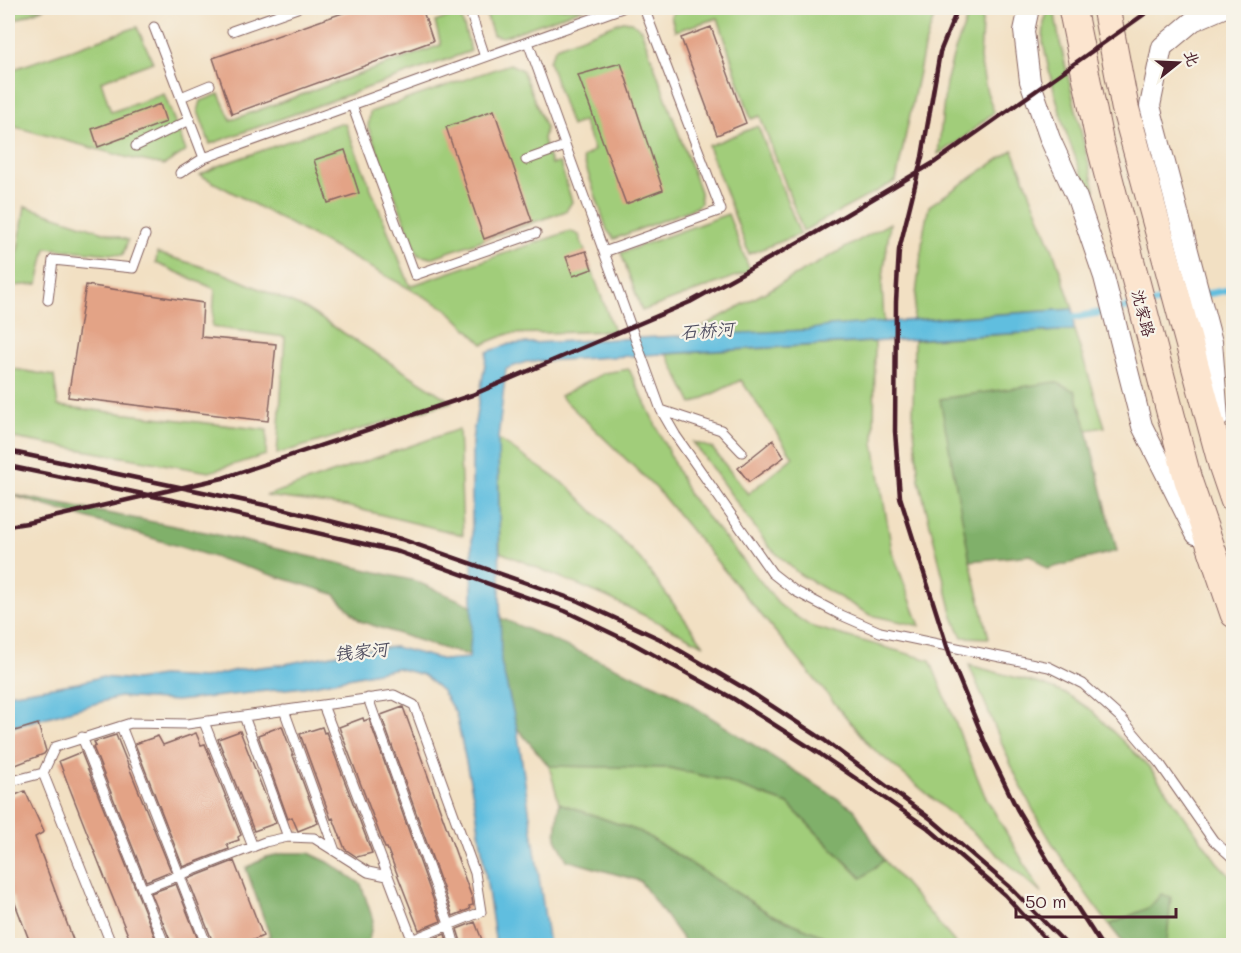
<svg xmlns="http://www.w3.org/2000/svg" width="1241" height="953" font-family="Mali,'LXGW WenKai TC',sans-serif">
<style>
.green{fill:#a1cd7a;stroke:#767652;stroke-width:1.5}
.forest{fill:#80b06a;stroke:#65684a;stroke-width:1.5}
.water{fill:#60bedf;stroke:#556e85;stroke-width:1.5}
.lines{fill:none;stroke-linecap:round;stroke-linejoin:round}
.stream{stroke:#60bedf;stroke-width:7}
.building{fill:#e3a386}
.lane-casing{stroke:#856360;stroke-width:11}
.street-casing{stroke:#856360;stroke-width:22}
.secondary-casing{stroke:#856360;stroke-width:29}
.lane{stroke:#fff;stroke-width:9}
.street{stroke:#fff;stroke-width:20}
.secondary{stroke:#fce5cf;stroke-width:27}
.rail{stroke:#4a1f2b;stroke-width:4.5}
.labels{text-anchor:middle;dominant-baseline:central;stroke-width:4.5;stroke-linejoin:round;paint-order:stroke}
.street-label{font-size:16px;fill:#4a1f2b;stroke:#f7f3e8}
.water-label{font-size:18px;font-style:italic;fill:#514f61;stroke:#f7f3e8}
</style>
<rect width="100%" height="100%" fill="#f7f3e8"/>
<filter id="ink" filterUnits="userSpaceOnUse"><feTurbulence type="fractalNoise" baseFrequency=".0167" numOctaves="2"/><feDisplacementMap in="SourceGraphic" scale="12" xChannelSelector="R" yChannelSelector="G"/><feConvolveMatrix kernelMatrix="1 2 1 2 8 2 1 2 1" color-interpolation-filters="sRGB"/></filter>
<filter id="wash" filterUnits="userSpaceOnUse"><feTurbulence type="fractalNoise" baseFrequency=".008" numOctaves="4" result="noise"/><feDisplacementMap in="SourceGraphic" scale="24" xChannelSelector="R" yChannelSelector="G"/><feGaussianBlur stdDeviation="1.35" result="paint"/><feColorMatrix in="noise" values="0 0 0 0 0 0 0 0 0 0 0 0 0 0 0 0 0 1.4 0 .05"/><feComposite in="paint" operator="in"/></filter>
<g filter="url(#wash)">
<rect width="100%" height="100%" fill="#f2e0c3"/>
<!-- green -->
<path class="green" d="M8,8H44L8,23Z
M484,8H585L503,37L493,35Z
M678,8H937L924,48L896,181L803,231L760,116L751,119L718,18L675,31L671,16Z
M971,8H983L980,59L986,89L994,112L961,140L938,154L946,83L954,53Z
M1049,8H1054L1059,38L1095,190L1088,191L1064,127L1049,71L1043,42L1044,22Z
M460,13L471,51L210,144L198,111L201,101L219,94L231,120L441,45L435,22Z
M623,21L631,22L641,29L700,192L701,203L694,208L614,239L607,230L583,158L594,150L583,121L571,126L549,61L556,47Z
M137,27L153,62L101,81L111,112L164,94L186,151L164,165L129,158L8,125V71Z
M510,64L522,70L546,128L543,139L551,164L560,163L572,202L566,211L431,258L418,255L368,127L370,112Z
M337,124H345L410,286L570,231L579,235L614,331L508,334L483,344L447,309L200,175L218,166Z
M758,126L800,234L749,254L708,146Z
M1013,150L1054,253L1073,309L913,320L924,229L929,206Z
M25,206L128,240L123,255L46,248L38,284L12,286Z
M728,214L750,271L642,311L621,253Z
M890,223L882,285L884,322L807,330L686,336Z
M157,253L223,273L306,309L452,402L277,454L285,337L212,327L215,289L156,263Z
M1074,330L1105,427L1087,430L1075,391L970,561L989,638L962,637L953,617L919,480L913,419L914,340Z
M875,342L874,443L892,551L920,626L870,615L799,574L769,547L693,442L712,448L748,494L793,457L741,380L692,404L667,354Z
M8,368L54,376L58,406L267,430L266,455L209,472L8,437Z
M629,369L689,495L781,606L810,626L930,660L985,796L1042,894L976,835L870,746L656,488L560,396L604,373Z
M459,429L463,535L346,506L266,496Z
M498,439L570,488L641,560L704,645L607,597L500,552Z
M969,665L1043,685L1068,695L1090,709L1150,768L1217,862L1233,879V945H1125C1085,895 1047,842 1020,784C1001,745 986,704 969,665Z
M549,766L670,768L721,780L788,804L861,878L884,860L957,945H832L830,939L770,914L641,832L559,803Z"/>
<!-- forest -->
<path class="forest" d="M1055,382L1075,391L1087,430L1117,551L1047,569L1031,555L970,561L940,399Z
M8,494L205,532L415,581L668,690L854,809L884,860L862,878L788,804L721,780L670,768L549,766L517,728L501,662L448,650L360,621L334,594Z
M559,803L641,832L770,914L830,939L832,945H687L640,881L567,860L556,838Z
M286,853H309L328,862L361,884L373,920L369,940L365,945H255L270,936L246,868L266,857Z
M1161,894L1171,897L1167,941L1171,945H1125L1109,925L1150,907Z"/>
<!-- water -->
<path class="water" d="M1073,309L1074,330L526,362L506,369L498,439L501,662L517,728L549,945H496L476,810L456,714L442,691L423,675L397,668L304,687L176,701L119,697L8,728V694L78,683L100,677L136,680L161,676L204,678L236,670L285,664L359,650L395,647L444,660L469,658L472,625V440L487,352L510,344L807,330L829,326Z"/>
<g class="lines">
<!-- stream -->
<path class="stream" d="M1201,295L1234,289
M1147,304L1172,300
M1065,319L1136,306"/>
</g>
<g id="blocks">
<!-- building -->
<path class="building" d="M357,8H422L433,41L232,114L213,58Z
M711,27L746,123L717,135L681,38Z
M621,63L663,190L626,204L578,75Z
M160,104L166,122L98,147L92,129Z
M494,110L532,221L484,239L446,127Z
M345,150L359,193L328,203L314,160Z
M586,251L592,269L573,276L566,257Z
M86,285L203,303L201,337L276,344L268,421L68,397Z
M773,440L784,457L749,482L738,468Z
M403,707L472,898L473,905L469,906L470,909L453,916L381,715Z
M363,718L364,721L369,719L441,921L419,930L387,848H385L339,727Z
M38,724L46,751L44,754L8,768V733Z
M282,726L318,823L298,831L292,817L288,819L258,735Z
M322,727L324,733L326,732L372,853L357,857L345,849L333,818L331,819L300,734Z
M240,731L276,823L254,831L218,739Z
M196,733L201,745L205,744L241,835L238,837L239,840L227,844L229,849L183,867L135,744L158,736L163,745Z
M116,735L171,871L146,881L93,747L96,746L94,742Z
M81,752L158,945H132L108,886L59,761Z
M25,791L44,832L35,837L75,945H31L8,885V798Z
M234,861L263,936L241,945H214L188,879Z
M176,884L200,945H172L151,893Z
M475,922L484,945H462L457,929Z
M445,934L448,945H425L424,942Z"/>
</g>
</g>
<g filter="url(#ink)">
<use href="#blocks" fill-opacity="0" stroke="#856360" stroke-width="1.5"/>
<g class="lines">
<defs>
<path id="lane" d="M469,8L485,57
M154,27L204,158
M232,31L297,8
M528,42L661,410L676,436L772,573L795,591L841,615L880,632L1049,667L1083,684L1121,718L1160,764L1213,840L1234,859
M181,97L210,85
M352,105L415,275L536,233
M136,146L190,120
M526,160L565,146
M180,173L204,158L622,8
M604,252L721,210L644,8
M48,300L53,260L133,268L145,235
M661,410L721,430L742,452
M368,698L449,924L455,946
M323,705L412,939
M284,710L335,851
M244,716L288,837
M204,722L253,847
M121,726L207,946
M82,737L165,946
M8,782L43,773
M144,889L265,842L288,837L314,838L368,872L387,876
M112,946L43,773L55,747L131,723L187,724L394,695L414,705L475,873L481,912L397,946"/>
<path id="street" d="M1029,8L1024,31L1030,81L1050,139L1077,198L1104,277L1142,426L1196,534
M1218,418L1212,342L1150,106L1162,47L1193,21L1223,8"/>
<path id="secondary" d="M1072,8L1100,144L1188,480L1234,614
M1106,8L1125,107L1222,465L1234,500"/>
</defs>
<!-- lane casing -->
<use href="#lane" class="lane-casing"/>
<!-- street casing -->
<use href="#street" class="street-casing"/>
<!-- secondary casing -->
<use href="#secondary" class="secondary-casing"/>
<!-- lane -->
<use href="#lane" class="lane"/>
<!-- street -->
<use href="#street" class="street"/>
<!-- secondary -->
<use href="#secondary" class="secondary"/>
<!-- rail -->
<path class="rail" d="M958,8L940,52L922,157L899,250L896,302L895,431L900,497L951,659L986,745L1017,809L1057,876L1102,946
M8,451L279,508L401,539L578,601L660,639L749,691L824,740L931,819L1010,887L1068,946
M8,466L196,505L399,552L565,611L632,643L734,699L820,754L928,828L1005,895L1052,946
M8,526L27,523L223,478L472,395L690,302L815,233L935,162L1153,8"/>
</g>
</g>
<g class="labels">
<!-- street labels -->
<g class="street-label">
<text transform="translate(1144 313) rotate(75)">沈家路</text>
</g>
<!-- water labels -->
<g class="water-label">
<text transform="translate(707 330) rotate(-4)">石桥河</text>
<text transform="translate(361 651) rotate(-6)">钱家河</text>
</g>
</g>
<!-- margin -->
<rect width="1241" height="953" fill="none" stroke="#f7f3e8" stroke-width="30"/>
<!-- north arrow -->
<g transform="translate(1178 63) rotate(72)" stroke="#f7f3e8" stroke-width="4.5" paint-order="stroke">
<path d="M0-4.5L10 22L0 15L-10 22Z" fill="#4a1f2b"/>
<text y="-9" font-size="16" font-weight="bold" text-anchor="middle" fill="#4a1f2b">北</text>
</g>
<!-- scale -->
<path d="M1016 908v9h160v-9" fill="none" stroke="#4a1f2b" stroke-width="3"/>
<text x="1025" y="908" font-size="18" fill="#4a1f2b" stroke="#f7f3e8" stroke-width="4.5" paint-order="stroke">50 m</text>
</svg>
